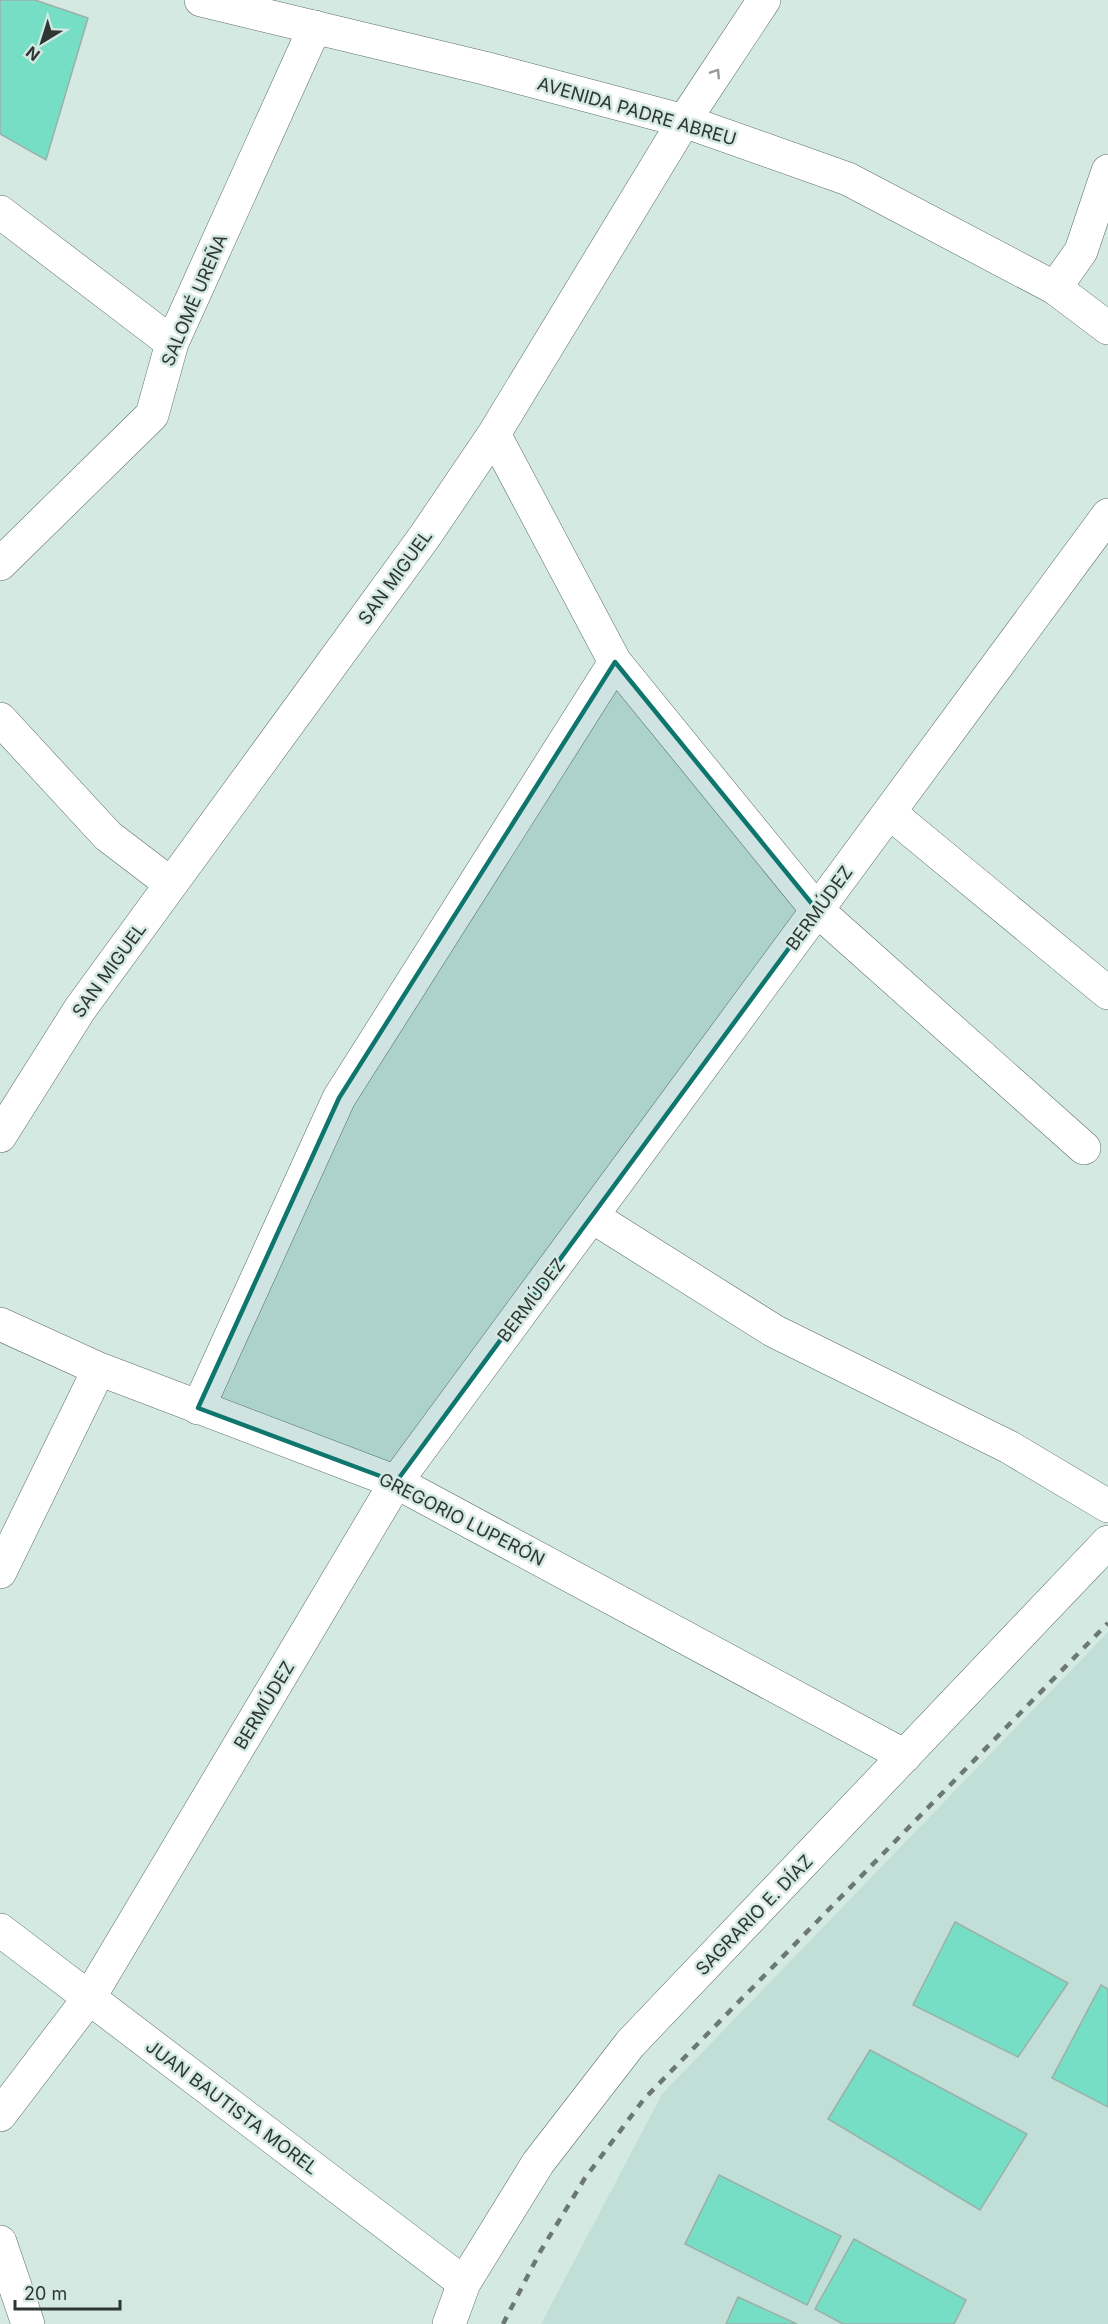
<svg xmlns="http://www.w3.org/2000/svg" width="1108" height="2324" font-family="Inter,sans-serif">
<style>
.built{fill:#c1dfd6}
.building{fill:#76dec5;stroke:#9cafa9;stroke-width:1.5}
.lines{fill:none;stroke-linecap:round;stroke-linejoin:round}
.minor-casing{stroke:#5b6d68;stroke-width:34}
.major-casing{stroke:#5b6d68;stroke-width:34}
.minor{stroke:#fff;stroke-width:33}
.major{stroke:#fff;stroke-width:33}
.rail{stroke:#6c7875;stroke-width:4.5;stroke-dasharray:8 8;stroke-linecap:butt}
.oneway{stroke:#969a9a}
.marked{fill:#0f766e;fill-opacity:0.2;stroke:#0f766e;stroke-width:4.5;stroke-linejoin:round}
.labels{text-anchor:middle;dominant-baseline:central;stroke-width:5;stroke-linejoin:round;paint-order:stroke}
.street-label{font-size:18px;fill:#2e3634;stroke:#d5e9e3}
</style>
<rect width="100%" height="100%" fill="#d5e9e3"/>
<!-- built -->
<path class="built" d="M1108,1632V2324H541L662,2094Z"/>
<!-- building -->
<path class="building" d="M0,0H35L88,18L46,160L0,134Z
M955,1922L1068,1983L1018,2057L913,2005Z
M1101,1985L1108,1989V2107L1052,2078Z
M870,2050L1027,2134L980,2210L828,2119Z
M719,2175L841,2236L807,2305L685,2244Z
M854,2239L966,2300L954,2324H843L815,2309Z
M738,2297L797,2324H726Z"/>
<g class="lines">
<defs>
<path id="minor" d="M0,212L172,343
M1055,288L1081,251L1108,171
M494,434L615,662L817,910L1084,1148
M0,564L152,415L172,343L315,27
M0,719L108,836L171,884
M890,813L1108,993
M0,1136L80,1009L425,536L494,434L684,121L764,0
M593,1217L774,1331L1009,1447L1108,1506
M0,1324L99,1369L396,1482L905,1756
M198,1408L339,1098L615,662
M0,1572L99,1369
M0,1930L464,2283
M0,2115L89,1998L396,1482L1108,515
M0,2242L28,2324
M449,2324L464,2283L538,2163L630,2044L1108,1542"/>
<path id="major" d="M201,0L484,68L684,121L848,179L1055,288L1108,328"/>
</defs>
<!-- minor casing -->
<use href="#minor" class="minor-casing"/>
<!-- major casing -->
<use href="#major" class="major-casing"/>
<!-- minor -->
<use href="#minor" class="minor"/>
<!-- major -->
<use href="#major" class="major"/>
<!-- rail -->
<path class="rail" d="M503,2324L540,2252L585,2178L644,2099L1108,1623"/>
</g>
<!-- one-way arrows -->
<defs><path id="oneway-chevron" d="M-2-3.5L2.5 0L-2 3.5" fill="none" stroke-width="1.6" stroke-linecap="round" stroke-linejoin="round" transform="scale(1.5)"/></defs>
<use class="oneway" href="#oneway-chevron" transform="translate(716 73) rotate(-57)"/>
<!-- marked area -->
<path class="marked" d="M615,662L817,910L396,1482L198,1408L339,1098Z"/>
<g class="labels">
<!-- street labels -->
<g class="street-label">
<text transform="translate(637 111) rotate(16)">AVENIDA PADRE ABREU</text>
<text transform="translate(194 300) rotate(-67)">SALOMÉ UREÑA</text>
<text transform="translate(395 577) rotate(-54)">SAN MIGUEL</text>
<text transform="translate(819 908) rotate(-54)">BERMÚDEZ</text>
<text transform="translate(109 970) rotate(-54)">SAN MIGUEL</text>
<text transform="translate(531 1300) rotate(-53)">BERMÚDEZ</text>
<text transform="translate(462 1519) rotate(27)">GREGORIO LUPERÓN</text>
<text transform="translate(264 1705) rotate(-59)">BERMÚDEZ</text>
<text transform="translate(754 1915) rotate(-46)">SAGRARIO E. DÍAZ</text>
<text transform="translate(232 2107) rotate(37)">JUAN BAUTISTA MOREL</text>
</g>
</g>
<!-- north arrow -->
<g transform="translate(42 42) rotate(218)" stroke="#d5e9e3" stroke-width="4.5" paint-order="stroke">
<path d="M0-4.5L10 22L0 15L-10 22Z" fill="#2e3634"/>
<text y="-9" font-size="16" font-weight="bold" text-anchor="middle" fill="#2e3634">N</text>
</g>
<!-- scale -->
<path d="M15 2300v9h105v-9" fill="none" stroke="#2e3634" stroke-width="3"/>
<text x="24" y="2300" font-size="18" fill="#2e3634" stroke="#d5e9e3" stroke-width="4.5" paint-order="stroke">20 m</text>
</svg>
